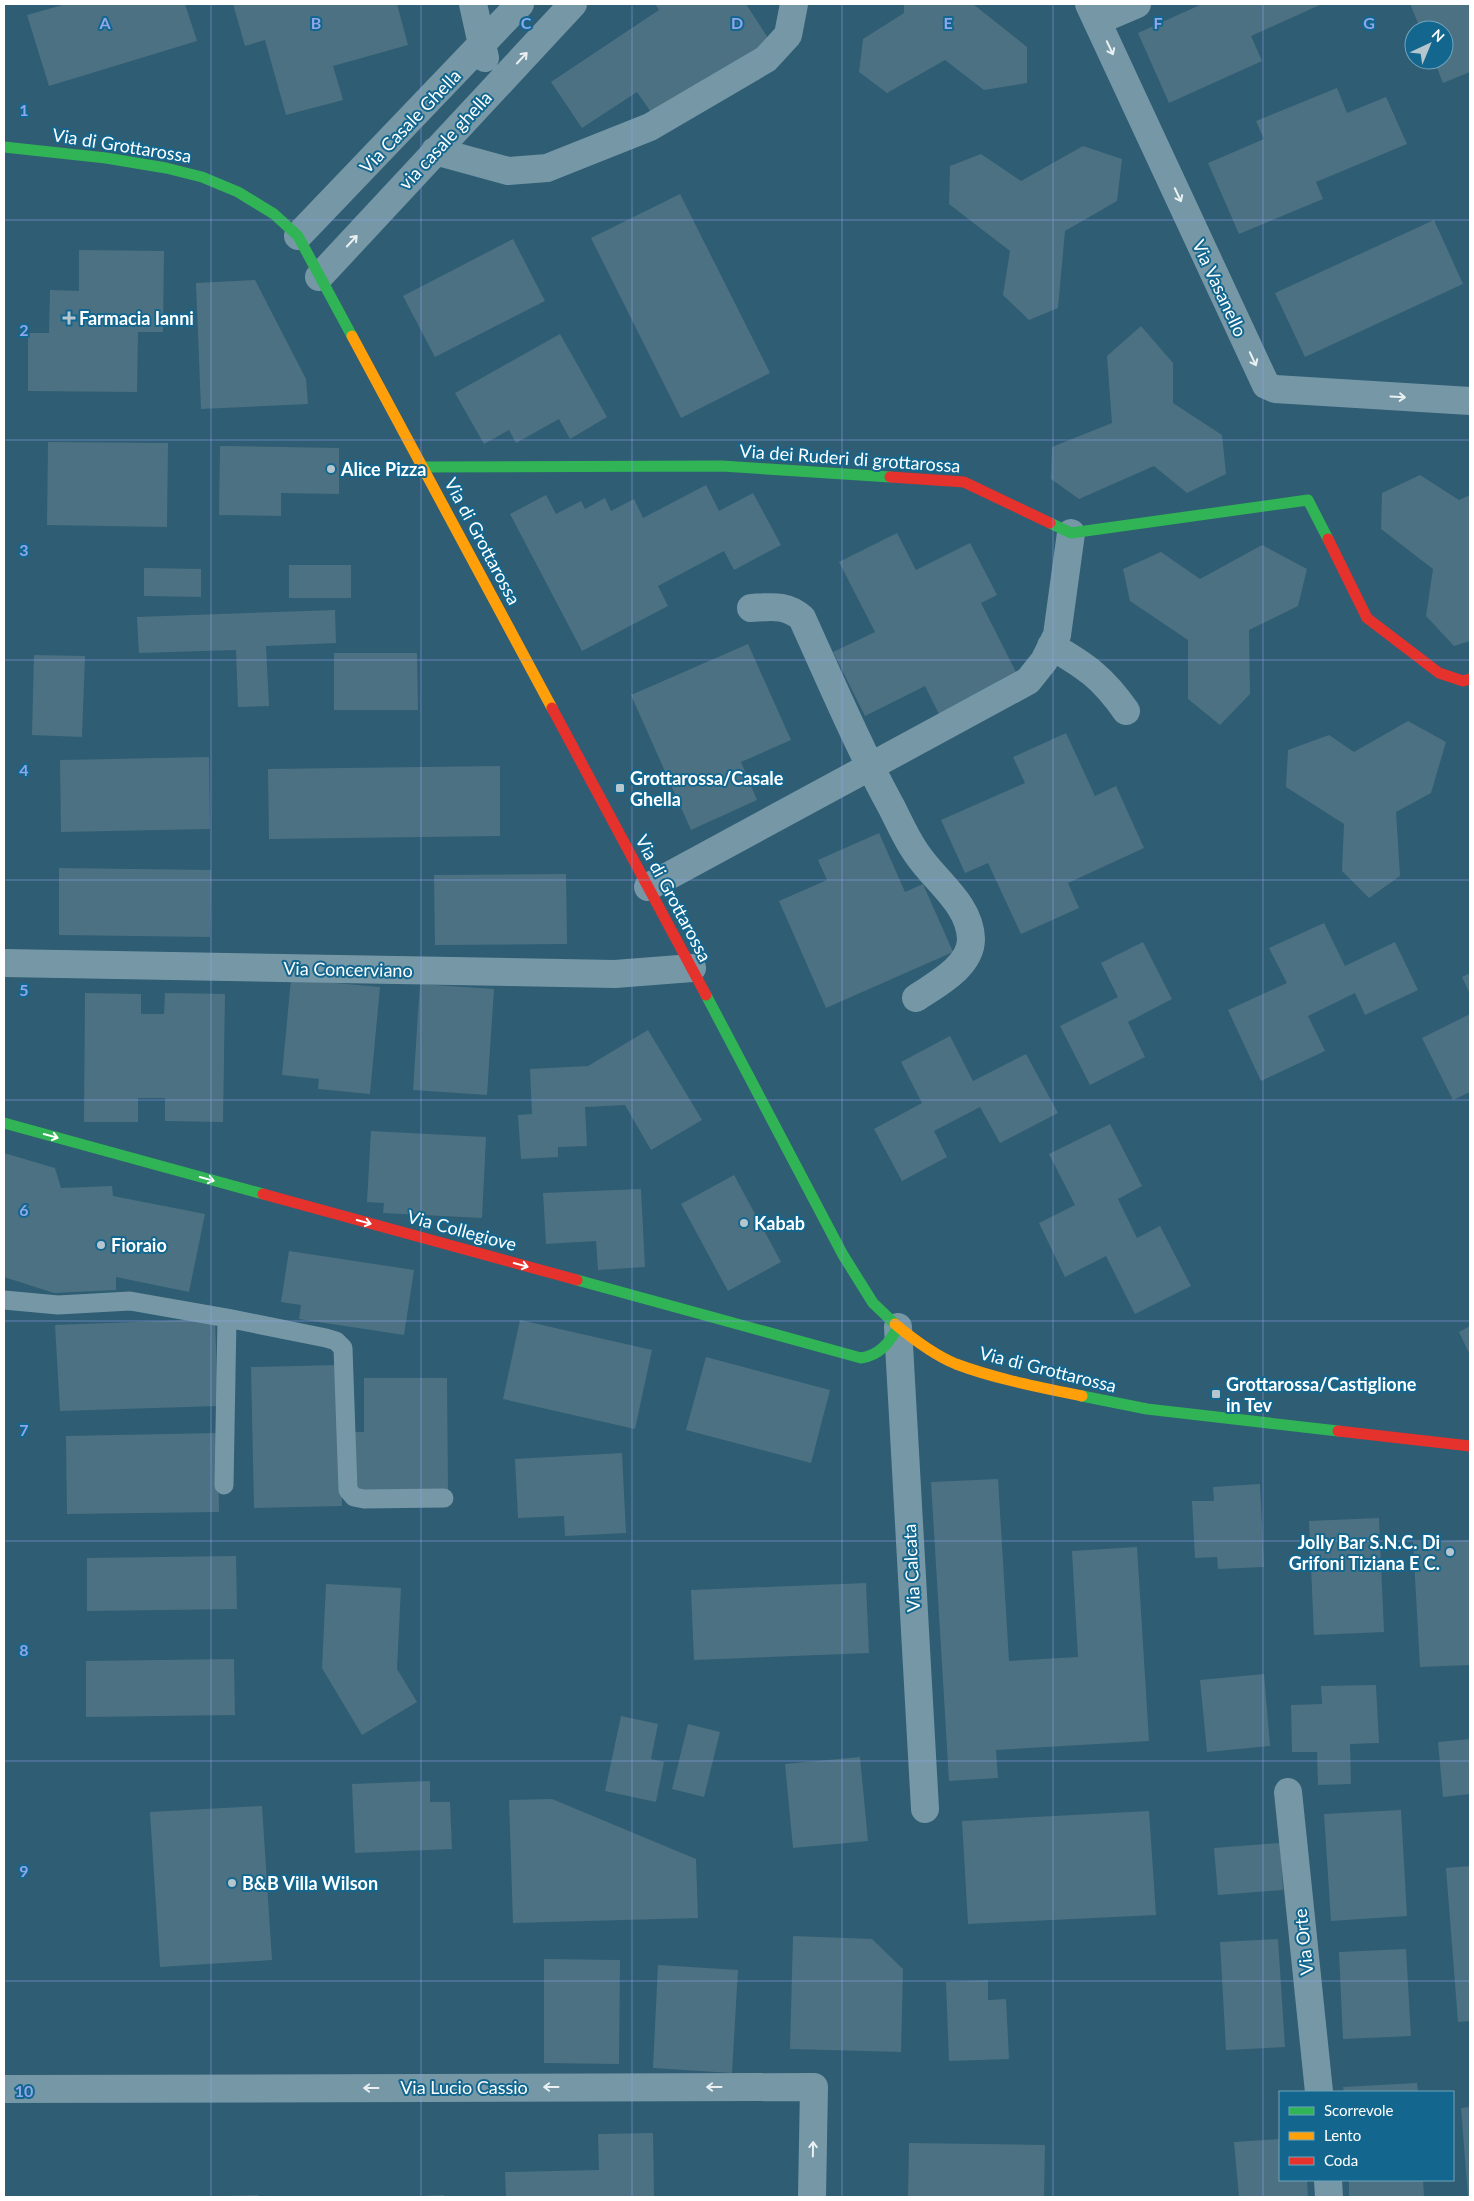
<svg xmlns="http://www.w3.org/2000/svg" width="1474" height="2201" font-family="Lato,sans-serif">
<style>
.building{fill:#4c7182}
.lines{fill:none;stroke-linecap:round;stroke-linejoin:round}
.lane{stroke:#7698a6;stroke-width:19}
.street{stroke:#7698a6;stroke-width:28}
.fast{stroke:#30b455;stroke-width:11}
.slow{stroke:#ff9f0a;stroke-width:11}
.jam{stroke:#e5322d;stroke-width:11}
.oneway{stroke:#eaf0f2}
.oneway2{stroke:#fff}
.grid{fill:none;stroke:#8ea6ec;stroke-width:1;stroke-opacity:0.55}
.poi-dot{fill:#b6c6ce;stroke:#13678f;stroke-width:2}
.labels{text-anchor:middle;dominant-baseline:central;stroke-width:4;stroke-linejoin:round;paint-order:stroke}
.street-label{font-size:18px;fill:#fff;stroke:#13678f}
.poi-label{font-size:18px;font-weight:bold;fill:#fff;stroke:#13678f;text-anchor:start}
.grid-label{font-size:16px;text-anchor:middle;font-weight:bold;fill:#8ea6ec;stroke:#13678f;stroke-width:4;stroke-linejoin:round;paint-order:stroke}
</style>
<rect width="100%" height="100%" fill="#2f5d73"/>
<!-- building -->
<path class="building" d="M66,4H185L197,41L49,86L27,15Z
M233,4H397L408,45L333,66L343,100L286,115L265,40L245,46Z
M655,4H746L770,41L655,118L637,92L582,128L551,82L659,10Z
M904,4H973L1027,47V83L984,90L945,60L887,93L859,72L863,39L904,13Z
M1202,4H1322L1251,36L1262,61L1169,103L1138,33Z
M1410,4H1470V72L1443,83L1434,60H1444V30H1421Z
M1337,88L1347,113L1386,97L1407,144L1316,182L1323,199L1239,234L1208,163L1264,139L1256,121Z
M1083,146L1122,159L1117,201L1065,231L1058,308L1029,320L1003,295L1010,251L949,204L950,166L981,154L1021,181Z
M680,194L770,373L681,418L591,238Z
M1434,220L1463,284L1305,357L1275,293Z
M513,239L545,301L435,357L403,296Z
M79,250L164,251L163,332H138L137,392L28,391V333H49L50,290L79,291Z
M255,280L306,379L308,404L201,409L196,283Z
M1141,326L1173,363V403L1222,435L1226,474L1187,493L1154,466L1079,499L1051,479L1052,447L1112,423L1107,356Z
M560,334L607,417L570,439L559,419L516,443L509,430L484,444L455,393Z
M48,442L168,443L167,527L47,525Z
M220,446L339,448V494L281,493V516L219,515Z
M1420,475L1459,500L1470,495V641L1454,646L1426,616L1433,569L1381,529L1382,493Z
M706,485L719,511L753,493L781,545L734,570L724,551L658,586L668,606L582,651L510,514L546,495L556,514L581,501L585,509L605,498L611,511L634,499L643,518Z
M897,533L916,570L970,543L997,595L981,603L1018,676L940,716L925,686L865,716L833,652L875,632L839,562Z
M1262,545L1307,569L1298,606L1249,630L1250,694L1220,725L1188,699V640L1130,601L1123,569L1161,552L1200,579Z
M289,565H351V598H289Z
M144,568L201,569V597L144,596Z
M335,610L336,643L266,646L269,706L238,707L236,650L139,653L137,617Z
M748,644L791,740L741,762L757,800L691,830L631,695Z
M334,653H417L418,710H334Z
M34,655L85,656L82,737L32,735Z
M1408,721L1446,742L1431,793L1396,812L1400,876L1369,898L1342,871L1344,824L1286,787L1288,750L1329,735L1354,752Z
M1066,733L1095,796L1116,786L1144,848L1068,883L1079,908L1021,934L988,863L965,873L941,820L1025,783L1013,757Z
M209,757L210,829L61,832L60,760Z
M500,766V836L269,839L268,769Z
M879,833L905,892L923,884L953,952L826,1008L779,901L827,880L818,860Z
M59,868L211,870L210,937L59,935Z
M566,874L567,944L435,945L434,875Z
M1324,923L1345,966L1395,942L1418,990L1365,1015L1355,993L1308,1016L1325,1051L1261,1081L1228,1010L1287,983L1269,948Z
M1143,942L1172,999L1128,1022L1145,1057L1090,1085L1060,1026L1118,997L1101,963Z
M1470,973V994L1462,977Z
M291,979L380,987L370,1094L318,1089L319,1079L282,1075Z
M420,984L494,989L487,1095L413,1090Z
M85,993L141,994V1014H164L165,993L225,994L223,1122L165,1121V1098H138V1122H84Z
M1470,1014V1092L1453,1100L1422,1038Z
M648,1030L702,1120L651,1150L625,1105L585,1107L587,1146L558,1147V1157L521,1159L518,1115L532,1114L530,1069L588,1066Z
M950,1036L973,1081L1026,1054L1058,1113L1000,1143L980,1107L934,1131L947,1157L902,1181L874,1129L922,1103L901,1062Z
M1110,1124L1142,1186L1118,1199L1137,1238L1160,1226L1191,1286L1135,1314L1106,1256L1065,1277L1039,1223L1075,1205L1049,1154Z
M371,1131L486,1137L482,1218L383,1213L384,1203L367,1202Z
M4,1153L55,1168L61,1188L112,1186L113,1196L205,1214L189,1292L116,1277V1290L54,1293L4,1277Z
M734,1175L781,1262L728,1291L681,1204Z
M641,1189L645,1267L598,1270L596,1241L546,1244L543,1193Z
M289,1251L414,1270L404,1335L299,1319L301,1305L281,1302Z
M215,1319L218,1406L60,1411L55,1325Z
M520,1320L652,1350L635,1429L503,1399Z
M1470,1326V1355L1459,1332Z
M706,1357L830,1390L811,1463L686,1430Z
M339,1365L342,1506L254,1508L251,1367Z
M364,1378H447L448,1491H355V1432H364Z
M218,1433L219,1512L67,1514L66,1436Z
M622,1453L626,1533L565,1536L564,1516L518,1518L515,1459Z
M998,1479L1009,1661L1078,1657L1072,1551L1137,1547L1149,1741L996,1750L998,1778L949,1781L931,1482Z
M1260,1484L1264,1567L1218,1569L1217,1557L1195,1558L1192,1501H1214L1213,1487Z
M1379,1518L1384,1632L1314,1635L1309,1521Z
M1470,1540V1665L1420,1667L1413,1542Z
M236,1556L237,1609L87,1611V1558Z
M866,1583L869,1653L694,1660L691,1590Z
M326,1584L401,1588L397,1669L417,1702L362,1735L322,1668Z
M234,1659L235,1715L86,1717V1661Z
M1264,1674L1270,1746L1207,1752L1200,1680Z
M1376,1685L1379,1743L1350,1744L1351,1784L1318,1785L1317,1752H1292L1291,1705L1322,1704L1321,1686Z
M621,1716L658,1724L651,1759L664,1762L656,1802L605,1791Z
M688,1724L720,1732L704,1797L672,1789Z
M1470,1739V1794L1443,1797L1438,1742Z
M860,1757L868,1841L793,1848L785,1764Z
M430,1781V1802H450L452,1849L355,1853L352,1784Z
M552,1799L696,1859L698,1918L513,1923L509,1800Z
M262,1806L272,1960L160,1967L150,1812Z
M1401,1810L1407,1916L1331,1921L1324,1814Z
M1149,1811L1156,1915L968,1924L962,1821Z
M1280,1843L1283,1890L1218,1895L1214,1848Z
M1470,1866V2021L1458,2022L1446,1868Z
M793,1936L872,1939L903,1969L901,2052L790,2049Z
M1278,1939L1285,2047L1226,2050L1220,1942Z
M1406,1949L1411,2036L1343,2039L1339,1952Z
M544,1959L620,1960L619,2064L544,2063Z
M658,1965L738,1970L732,2073L653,2068Z
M988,1980V2000L1006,1999L1009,2059L949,2061L946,1982Z
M1417,2083L1418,2092H1344L1343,2087Z
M1470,2107V2197H1468L1461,2108Z
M653,2133L654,2197H506L505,2172L599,2170L598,2134Z
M1280,2139V2180H1307L1308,2197H1239L1234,2142Z
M909,2143L1045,2145L1044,2197H908Z
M1349,2180H1423L1424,2197H1349Z
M258,2195V2197H224V2196Z
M444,2195V2197H420V2196Z"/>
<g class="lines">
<!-- lane -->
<path class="lane" d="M4,1300L58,1305L130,1301L227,1318L224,1485
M227,1318L326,1338L336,1341L343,1348L348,1490L354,1497L364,1499L444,1498"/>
<!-- street -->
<path class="street" d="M473,4L485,58
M1089,4L1266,385L1275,389L1470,401
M1097,21L1137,4
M435,151L508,171L547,168L650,127L766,59L788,35L794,4
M298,236L520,4
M319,277L573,4
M751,608C771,607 786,604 802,618C831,682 858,746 892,808C899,822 906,838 915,851C934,881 970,903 971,939C971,967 935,985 916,998
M1051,646C1086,666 1103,678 1126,711
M648,887L1028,681L1044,661L1057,635L1071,533
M4,963L615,974L692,968
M898,1327L925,1809
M1288,1792L1319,2092
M4,2089L814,2087L812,2197
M1328,2180L1329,2197"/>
<!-- fast -->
<path class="fast" d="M4,147L106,158L166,168L202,177L238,192L274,214L298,236L352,336
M423,467L722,466L890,477
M1050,523L1071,533L1308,500L1328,539
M706,995L843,1255L873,1303L895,1324
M4,1123L263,1194
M577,1280L861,1358C880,1355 889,1343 898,1327
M1082,1396L1147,1409L1338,1431"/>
<!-- slow -->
<path class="slow" d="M352,336L552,708
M895,1324C913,1339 934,1355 956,1364C996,1379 1039,1387 1082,1396"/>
<!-- jam -->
<path class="jam" d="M890,477L964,482L1050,523
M1328,539L1367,618L1439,673L1463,681L1470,679
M552,708L706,995
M263,1194L577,1280
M1338,1431L1470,1446"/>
</g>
<!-- one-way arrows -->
<defs><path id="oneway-shaft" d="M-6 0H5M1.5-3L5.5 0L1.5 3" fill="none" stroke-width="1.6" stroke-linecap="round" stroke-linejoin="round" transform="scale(1.25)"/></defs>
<g class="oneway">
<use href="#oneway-shaft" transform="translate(1110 48) rotate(65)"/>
<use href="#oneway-shaft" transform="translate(522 58) rotate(-47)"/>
<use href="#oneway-shaft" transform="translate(1178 195) rotate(65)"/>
<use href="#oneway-shaft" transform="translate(352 241) rotate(-47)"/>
<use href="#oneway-shaft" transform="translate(1253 359) rotate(65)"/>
<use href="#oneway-shaft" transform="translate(1398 397) rotate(3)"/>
<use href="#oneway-shaft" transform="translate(551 2087) rotate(180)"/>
<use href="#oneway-shaft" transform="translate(714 2087) rotate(180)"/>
<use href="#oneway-shaft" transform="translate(371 2088) rotate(180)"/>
<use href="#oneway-shaft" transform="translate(813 2149) rotate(-89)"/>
</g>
<g class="oneway2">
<use href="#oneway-shaft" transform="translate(51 1136) rotate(15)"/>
<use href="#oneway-shaft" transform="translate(207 1179) rotate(15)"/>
<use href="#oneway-shaft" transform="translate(364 1222) rotate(15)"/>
<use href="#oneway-shaft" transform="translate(521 1265) rotate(15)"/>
</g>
<!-- grid -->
<path class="grid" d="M211,4V2197M421,4V2197M632,4V2197M842,4V2197M1053,4V2197M1263,4V2197M4,220H1470M4,440H1470M4,660H1470M4,880H1470M4,1100H1470M4,1321H1470M4,1541H1470M4,1761H1470M4,1981H1470"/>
<!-- markers -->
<g class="poi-dot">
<path d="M66.5 310.5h5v5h5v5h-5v5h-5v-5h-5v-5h5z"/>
<circle cx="331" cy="469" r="5"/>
<rect x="615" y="783" width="10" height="10" rx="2.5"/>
<circle cx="744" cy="1223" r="5"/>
<circle cx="101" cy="1245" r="5"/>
<rect x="1211" y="1389" width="10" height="10" rx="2.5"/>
<circle cx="1450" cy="1552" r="5"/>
<circle cx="232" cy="1883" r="5"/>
</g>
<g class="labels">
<!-- street labels -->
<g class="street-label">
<text transform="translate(410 121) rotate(-46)">Via Casale Ghella</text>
<text transform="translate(445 140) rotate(-47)">via casale ghella</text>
<text transform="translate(122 145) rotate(9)">Via di Grottarossa</text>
<text transform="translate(1220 288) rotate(65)">Via Vasanello</text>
<text transform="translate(850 458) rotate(4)">Via dei Ruderi di grottarossa</text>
<text transform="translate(483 541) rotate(62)">Via di Grottarossa</text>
<text transform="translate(674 898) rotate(62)">Via di Grottarossa</text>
<text transform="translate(348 969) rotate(1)">Via Concerviano</text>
<text transform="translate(462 1230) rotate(15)">Via Collegiove</text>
<text transform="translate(1048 1369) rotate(14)">Via di Grottarossa</text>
<text transform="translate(911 1568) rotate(-93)">Via Calcata</text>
<text transform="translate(1303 1942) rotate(-96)">Via Orte</text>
<text x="464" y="2087">Via Lucio Cassio</text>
</g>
<!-- poi labels -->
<g class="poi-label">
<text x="79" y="318">Farmacia Ianni</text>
<text x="341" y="469">Alice Pizza</text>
<text x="630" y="778">Grottarossa/Casale<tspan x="630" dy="21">Ghella</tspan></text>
<text x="754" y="1223">Kabab</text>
<text x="111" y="1245">Fioraio</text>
<text x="1226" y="1384">Grottarossa/Castiglione<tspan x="1226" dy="21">in Tev</tspan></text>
<text x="1440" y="1542" text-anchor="end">Jolly Bar S.N.C. Di<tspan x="1440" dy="21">Grifoni Tiziana E C.</tspan></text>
<text x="242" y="1883">B&amp;B Villa Wilson</text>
</g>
</g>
<g class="grid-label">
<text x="105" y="29">A</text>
<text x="316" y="29">B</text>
<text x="526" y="29">C</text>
<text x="737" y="29">D</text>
<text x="948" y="29">E</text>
<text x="1158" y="29">F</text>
<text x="1369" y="29">G</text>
<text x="24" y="116">1</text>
<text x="24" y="336">2</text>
<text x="24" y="556">3</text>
<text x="24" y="776">4</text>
<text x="24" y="996">5</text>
<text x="24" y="1216">6</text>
<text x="24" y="1436">7</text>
<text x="24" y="1656">8</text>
<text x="24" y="1877">9</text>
<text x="24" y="2097">10</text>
</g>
<!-- border -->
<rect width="1474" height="2201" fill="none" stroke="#ffffff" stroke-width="10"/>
<!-- legend -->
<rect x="1279" y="2091" width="175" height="90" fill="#13678f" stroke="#71a4bc"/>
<rect x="1289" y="2107" width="25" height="8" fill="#30b455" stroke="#71a4bc"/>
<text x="1324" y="2116" font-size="15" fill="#ffffff">Scorrevole</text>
<rect x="1289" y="2132" width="25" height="8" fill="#ff9f0a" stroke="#71a4bc"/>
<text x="1324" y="2141" font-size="15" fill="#ffffff">Lento</text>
<rect x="1289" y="2157" width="25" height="8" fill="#e5322d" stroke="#71a4bc"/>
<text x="1324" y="2166" font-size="15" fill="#ffffff">Coda</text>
<!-- north arrow -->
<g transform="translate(1429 45) rotate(44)"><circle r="24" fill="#13678f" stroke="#71a4bc"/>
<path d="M0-4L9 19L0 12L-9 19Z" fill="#b6c6ce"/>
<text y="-8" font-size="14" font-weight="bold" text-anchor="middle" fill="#ffffff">N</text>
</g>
</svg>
